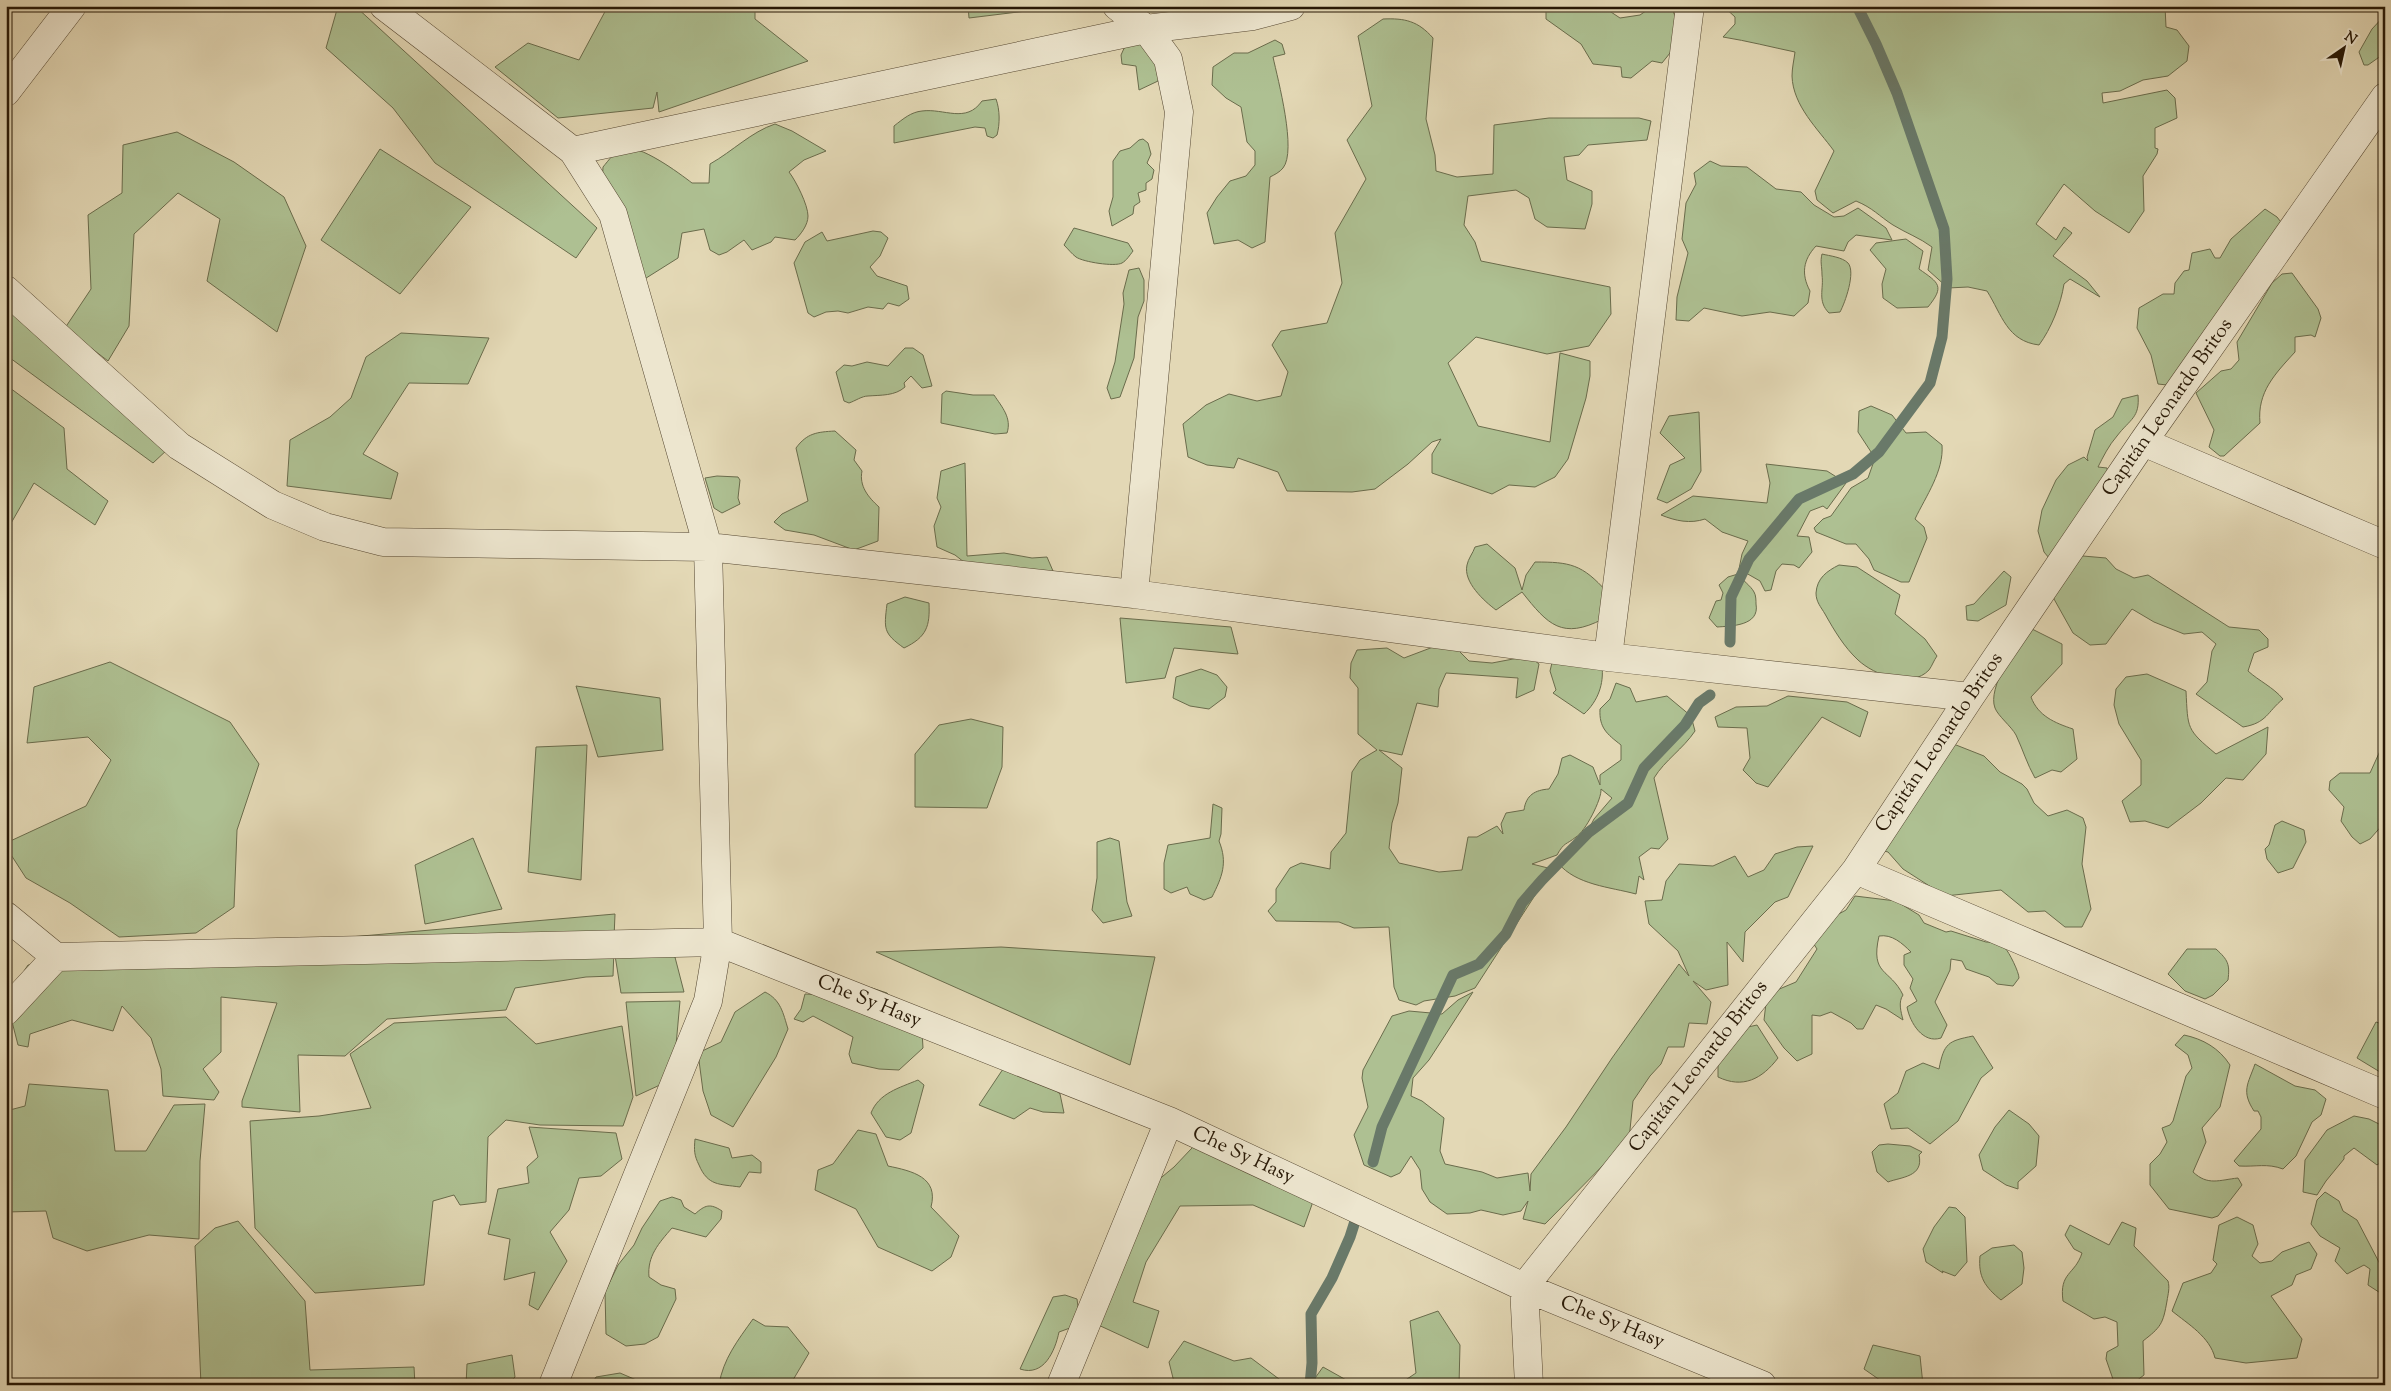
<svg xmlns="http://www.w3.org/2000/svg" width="2391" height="1391" font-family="'Sorts Mill Goudy',serif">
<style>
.green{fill:#aec092;stroke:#6a6c4c}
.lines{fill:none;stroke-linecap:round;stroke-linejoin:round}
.stream{stroke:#697969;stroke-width:11}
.street-casing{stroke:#554731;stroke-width:29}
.street{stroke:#ede6cf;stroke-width:28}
.labels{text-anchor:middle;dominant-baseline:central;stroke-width:5;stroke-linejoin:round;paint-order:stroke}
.street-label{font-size:20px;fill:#261705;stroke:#ede6cf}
</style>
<rect width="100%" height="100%" fill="#e3d8b5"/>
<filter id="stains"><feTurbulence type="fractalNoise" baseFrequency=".004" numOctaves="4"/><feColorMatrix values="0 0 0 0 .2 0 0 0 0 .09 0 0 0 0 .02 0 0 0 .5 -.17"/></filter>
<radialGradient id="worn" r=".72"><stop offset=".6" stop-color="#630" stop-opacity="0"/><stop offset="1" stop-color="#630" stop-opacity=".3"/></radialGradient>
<!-- green -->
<path class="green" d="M338,6H355L597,228L576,258L435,163L393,108L326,48Z
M608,6H755V19L808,61L659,112L657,92L653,108L558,118L495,67L528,43L579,60Z
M968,6H1067L969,18Z
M1546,6H1602L1620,18L1640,15L1653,6H1671L1677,21L1678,43L1662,63L1652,61L1631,78L1622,77L1621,67L1593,64L1581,44L1546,19Z
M1723,6H2165L2166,27L2177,30L2189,46L2187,61L2168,76L2143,80L2120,91L2102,93L2103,103L2167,90L2175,98L2177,118L2155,128V148L2158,149L2157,154L2143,176L2144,211L2129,233L2095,211L2064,184L2036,224L2056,240L2064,227L2072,233L2053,256L2087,281L2100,297L2070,279L2064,284C2061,304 2051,329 2039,345C2007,341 2002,315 1987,291L1968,287L1948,288L1928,270L1932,247C1920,238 1906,233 1893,225C1879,216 1873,208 1856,201L1833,213L1817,200L1815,191L1834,151C1818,129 1793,106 1792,76C1792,68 1794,60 1795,52C1771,47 1748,41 1723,37L1735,24V17Z
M2385,15V53L2368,65H2364L2359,52L2372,29Z
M1383,19C1405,18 1418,21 1433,38L1426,119L1435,155L1436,171L1457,177L1493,174L1494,125L1549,118H1639L1651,121L1647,140L1588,145L1579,155L1564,157L1567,180L1592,191V204L1585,229L1547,227L1535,219L1529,198L1516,190L1468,196L1464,225L1475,242L1481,261L1610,287L1611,314L1589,346L1547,354L1476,337L1448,363L1478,426L1550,442L1560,353L1590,361V376L1586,398L1568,459L1555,477L1535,487L1509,485L1492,494L1432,473V454L1441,439L1432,442L1408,464L1375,489L1352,492L1287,491L1278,472L1238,458L1234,468L1207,465L1188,457L1183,424L1206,405L1229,394L1257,401L1281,396L1288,372L1272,345L1281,331L1327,323L1342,283L1335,233L1366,179L1347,140L1372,106L1358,36Z
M1275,40L1282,44L1285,54L1273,57C1278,80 1297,151 1283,168C1280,172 1274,175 1270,177L1265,242L1252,248L1238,240L1214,244L1207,213L1217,197L1230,181L1246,176L1255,165V151L1247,142L1241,107L1226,98L1212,85L1213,67L1234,53H1248Z
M1137,41L1167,63L1158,81L1139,90L1136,66L1122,64L1121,55L1126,44Z
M996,99C1000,110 1000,124 997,135L993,138L987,136L985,128L975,127L894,143V126C903,119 911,112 922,111C944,108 966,124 982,101Z
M775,124L792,131L826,151L804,160L789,172C796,181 808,205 808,216C808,225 801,234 795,240L775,237L771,242L752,250L744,240L727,252L719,255L710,250L704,229L682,233L678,258L643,280L625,207L602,185L603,167C608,161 616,150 623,148C640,144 679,173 692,183H709L710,164C733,151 751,132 775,124Z
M177,132L234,162L284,197L306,246L277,332L207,281L220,219L178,193L134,234L129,326L108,361L65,328L91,289L88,215L122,193L123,145Z
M1143,139L1148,143L1151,154L1147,163L1154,170L1152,179L1146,183V190L1138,193L1140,202L1134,206L1133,214L1112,226L1109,211L1113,197V161L1120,151L1130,148L1139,140Z
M380,149L471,207L400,294L321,240Z
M1710,161L1721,166L1747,167L1776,189L1801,192L1814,205L1834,217L1844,216L1858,208L1886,228L1892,240L1856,235L1848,242L1844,251L1816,246C1803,260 1801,274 1810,291L1808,303L1794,316L1770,312L1742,316L1704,308L1689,321L1676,320L1677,297L1688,253L1682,239L1686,203L1696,184L1694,173Z
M2265,209L2277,217L2284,226L2167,385L2158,384L2151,355L2137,328L2139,308L2163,294H2174L2175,283L2184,271L2189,270L2192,253L2210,249L2215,258H2220L2231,239Z
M1074,228L1128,243L1133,251C1130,255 1126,261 1122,263C1115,267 1083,262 1076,257C1072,254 1068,249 1064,245Z
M873,231L881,232L888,238L880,256L870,267L877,276L907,286L909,299L899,306L888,303L883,309L868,307L848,313L838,311L826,312L814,317L808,313L794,263L805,242L822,232L827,241Z
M1906,239L1923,251L1919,269C1939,283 1945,286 1928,307L1897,308L1883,298L1882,284L1886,269L1870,250L1876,243Z
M1822,254C1830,256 1842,257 1848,263C1856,272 1845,303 1840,312L1829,313C1817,301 1824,289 1822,275C1822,266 1820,262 1822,254Z
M1139,268L1144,280V301L1138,317L1134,358L1120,397L1111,399L1107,388L1115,362L1124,304L1123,293L1129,270Z
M2292,273L2318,309L2321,318L2315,337L2311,335L2295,337V352C2275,374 2257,392 2260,423L2224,456H2220L2209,447L2214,430L2196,393L2221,371L2231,369L2239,360L2237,342L2272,283L2282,274Z
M6,299L184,434L153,463L6,355Z
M401,333L489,338L468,384L409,383L363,454L398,473L391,499L287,486L290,440L330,417L351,398L366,357Z
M905,348H913L923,355L932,386L922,388L911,376L904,383L905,387C895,396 881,395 868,396C862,396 855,401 849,403L844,401L836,372L844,365L852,366L867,362L888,366Z
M6,385L64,428L67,469L108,501L95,525L34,483L10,525L6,523Z
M946,391L973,395H994C1002,407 1012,418 1007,433L995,434L941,423L942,394Z
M2138,395C2140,418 2130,419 2117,436C2109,445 2103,457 2098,467L2107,468L2108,476L2049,558L2044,552L2038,531L2042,510L2056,480L2068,465L2084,457L2088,461L2087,457L2095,430L2113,417L2122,399Z
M1871,406L1892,415L1906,433L1926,432L1942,445C1944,471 1926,496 1915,519L1924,527L1927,538L1909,582H1901L1874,570L1869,559L1856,544H1846L1816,532L1814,528L1823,519L1831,516L1851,488L1868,478L1875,458L1858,432L1859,411Z
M1699,412L1701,471L1691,489L1667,503L1657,499L1670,465L1685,458L1660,433L1669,416Z
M835,431L856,450L854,460L862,471C859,486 868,497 879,507L878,541L854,550L814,535L785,530L774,522L782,514L808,501L796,448C807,433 817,432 835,431Z
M965,463L967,556L1004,553L1032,558L1047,557L1056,578L969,566L955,555L937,547L934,526L941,507L937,498L941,471Z
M1766,464L1827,471L1846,483L1827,509L1823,506L1810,511L1797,536L1809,537L1812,552L1799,568L1794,565L1782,564L1776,571L1771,590L1765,591L1760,581L1739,569L1742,554L1748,541L1722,532L1705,519C1690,524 1676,521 1661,515L1693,496L1767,503L1770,483Z
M717,476L738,477L740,480L738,498L740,504L722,513L714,508L705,478Z
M1487,544L1515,568L1522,590L1526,575L1535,562C1570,562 1582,564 1607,592L1603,619C1562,640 1548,625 1522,592L1496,610C1484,601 1463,582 1467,565C1468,559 1473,553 1475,547Z
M2083,556L2106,558L2116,569L2134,578L2148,575L2229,627L2259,630L2268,639V647L2254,653L2248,671C2259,681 2273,687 2283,699C2267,712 2267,723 2243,727L2196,694L2207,682L2212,651L2216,644L2202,632L2184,634L2154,622L2132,609L2106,644L2090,645L2073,633L2054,599V572L2069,560Z
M1839,565L1857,567L1900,595L1895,614L1925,639L1937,656C1934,660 1932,666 1929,670C1911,689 1874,675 1858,660C1844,647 1834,630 1825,614C1821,607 1816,602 1816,593C1817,578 1827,571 1839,565Z
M2004,571L2011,577L2006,605L1978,621L1967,620L1966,606L1974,604Z
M1738,574C1742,580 1751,586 1754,592C1756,595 1756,601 1756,604C1760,626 1731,626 1717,627L1709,618L1716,601L1721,600L1723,593L1719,585L1728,577Z
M905,597L929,603C930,626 927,637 904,648C883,633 884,629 887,604Z
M1120,618L1231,627L1238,654L1174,648L1165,678L1126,683Z
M2026,626L2062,644V664L2031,697C2038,716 2055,723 2073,729L2077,759L2061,772L2052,770L2035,778C2027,764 2023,750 2016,735C2011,726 1998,716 1995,708C1987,688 2017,644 2026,626Z
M1449,641L1469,661L1492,663L1529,656L1539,664L1534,690L1516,698L1518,678L1446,673L1439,689L1438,707L1417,703L1402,755L1379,750L1402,768L1398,803L1392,823L1389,848L1399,863L1439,872L1462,870L1468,837H1477L1497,826L1503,834L1501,824L1506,813L1524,810C1526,795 1535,790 1549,789L1558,774L1562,758L1570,755L1593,767L1600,785V775L1621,760V745C1607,734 1599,728 1600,709L1610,699L1616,683L1630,688L1636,702L1667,696L1691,716L1695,731C1683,749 1665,760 1654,778L1668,839L1659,849L1651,848L1639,857L1644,880L1639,876L1636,894C1610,887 1576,885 1558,863L1584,838L1594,819L1612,798L1601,789C1602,799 1585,832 1576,837C1566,845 1564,842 1557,855L1532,864L1552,869L1475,988L1455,996L1424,1001L1416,1005L1399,1000L1394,987L1389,927L1354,928L1339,922L1276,921L1268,911L1276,902V889L1290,868L1301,863L1330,869L1331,852L1346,833L1352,772L1360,760L1377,750L1358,734V688L1350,678L1351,663L1357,650L1387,648L1404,658Z
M1556,646L1602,666C1604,684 1598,701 1584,714L1553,693L1556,690L1550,671Z
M110,662L230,722L259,764L237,830L234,907L196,933L119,937L70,903L26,878L6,847V843L86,806L111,760L88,737L27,743L34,687Z
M1201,669L1217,675L1227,687L1225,697L1209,709L1190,706L1173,698L1176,677Z
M2147,674L2186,691C2188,729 2186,729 2216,754L2268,727L2266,754L2243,780L2226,778L2201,803L2168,828L2145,821L2130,822L2122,801L2141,785V760L2119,724L2114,705L2116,689L2126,677Z
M576,686L660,698L663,750L598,757Z
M1788,696L1847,702L1868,712L1860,737L1822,717L1768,787L1756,783L1743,770L1750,758L1747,728L1718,727L1715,717L1736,707L1767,706Z
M971,719L1003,727L1002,767L987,808L915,807V754L939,725Z
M2385,740V822L2370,839L2360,844L2352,837L2341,821L2344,807L2329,790L2330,781L2340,773H2370Z
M1951,743L1984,756L2000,772L2022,784L2027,789L2034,803L2048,816L2067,810L2083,818L2086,827L2082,864L2091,909L2082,927H2065L2045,911L2028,912L2001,890L1945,896L1903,869L1888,852L1884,851Z
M587,745L581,880L528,872L536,747Z
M1213,804L1222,808L1221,834L1219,841C1228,863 1222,877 1212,897L1204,900L1190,894L1187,887L1171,893L1164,889V863L1168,845L1210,838Z
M2282,821L2304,830L2306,842L2293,868L2278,873L2267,859L2265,849L2269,845L2275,825Z
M473,838L502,909L425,924L415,865Z
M1110,838L1119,841L1127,902L1132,916L1103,923L1092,910L1097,878V842Z
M1813,846L1788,897L1775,902L1745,932L1743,962L1727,942L1728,985L1706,990L1693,981L1711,1002L1707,1024L1689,1023L1684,1047H1668L1661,1064L1650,1076L1633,1101L1629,1139L1545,1224L1523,1219L1528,1201L1521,1211L1503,1215L1481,1210L1470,1213L1447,1214L1430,1202L1422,1189L1420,1170L1411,1156L1400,1173L1391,1177L1364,1165L1354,1135L1368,1107L1362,1078L1363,1070L1392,1016L1409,1011L1442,1014L1458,1000L1473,992L1429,1060L1413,1078L1411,1096L1422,1101L1444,1118L1440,1151L1445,1164L1482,1172L1497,1178L1528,1173L1530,1191L1531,1174L1566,1127L1612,1058L1679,964L1689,976L1678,951L1649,924L1645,901L1662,900L1666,881L1679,864L1713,866L1735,856L1748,877L1764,870L1775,854L1797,847Z
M1855,896L1896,901L1919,915L1924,923L1946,932L1951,931L1986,942C1991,942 2001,944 2005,948C2009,952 2019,972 2019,978L2013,986L1997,984L1989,977L1966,969L1962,961L1951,959L1950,970L1935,1002L1947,1025L1941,1038C1923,1044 1910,1023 1907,1007L1917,1001L1910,988L1913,979L1904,965V955L1911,952C1902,943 1892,934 1879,936C1870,976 1890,968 1903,995C1898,1002 1901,1012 1903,1020L1886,1009L1876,1005L1863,1029H1857L1851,1023L1831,1012L1820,1016L1812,1015V1054L1797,1061L1784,1048L1764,1020L1766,1003L1777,990L1796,982L1817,949L1806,932L1846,910Z
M615,914L614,938L669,934L684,992L621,993L614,949L613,976L586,977L515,988L506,1010L387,1019L345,1056L298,1055L300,1112L242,1107V1101L277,1003L221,997V1052L203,1069L219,1092L214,1100L163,1096L161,1069L151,1038L122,1006L113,1031L72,1020L30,1034L28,1047L18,1045L6,998L28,965Z
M1001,947L1155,957L1130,1065L876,952Z
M2187,949H2216C2228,960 2230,964 2228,980L2213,995L2205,999L2185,991L2168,974Z
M872,988L887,993L922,1031L923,1048L899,1070L879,1069L852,1063L849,1054L853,1037L813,1016L803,1022L794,1019L801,1009L805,994L826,995Z
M765,992C781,1000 783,1013 788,1029L776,1057L733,1127L711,1115L703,1091L698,1053L721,1042L735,1012Z
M680,1001L673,1079L636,1096L626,1002Z
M506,1017L536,1044L622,1026L633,1097L623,1126L540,1125L506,1120L488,1137L486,1202L460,1205L454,1195L433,1201L424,1285L315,1293L255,1228L250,1121L319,1116L371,1108L350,1054L394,1023Z
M2376,1022L2385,1025V1075L2357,1058Z
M1757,1025L1778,1058C1762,1079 1743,1089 1718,1077V1063L1739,1029Z
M2184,1035C2203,1039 2219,1048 2230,1065L2220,1107L2202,1128L2206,1142L2193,1172C2208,1186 2219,1180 2238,1178L2242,1185L2218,1216L2212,1218L2169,1209L2150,1185V1164L2160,1154L2167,1142L2162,1128L2170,1125L2173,1121L2186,1076L2192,1068L2188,1055L2175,1045Z
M1973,1036L1993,1068L1981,1078L1958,1121L1930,1144L1908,1128L1891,1129L1884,1104L1898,1093L1906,1071L1923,1063L1939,1069C1944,1043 1948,1041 1973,1036Z
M2255,1064L2295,1086L2315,1090L2326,1099L2321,1115L2312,1122L2296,1156L2283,1169C2267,1163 2256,1167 2239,1166L2234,1161L2261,1129V1117L2258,1111H2254C2241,1091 2248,1084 2255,1064Z
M1003,1069L1044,1080L1060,1094L1064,1113L1043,1112L1030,1108L1014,1119L979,1105Z
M918,1080L924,1085L911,1133L900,1140L886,1137L871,1113C879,1093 899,1088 918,1080Z
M29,1084L108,1090L115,1151H146L174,1105L205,1104L200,1161L199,1239L149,1235L87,1251L53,1238L46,1211L6,1212V1111L25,1106Z
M2009,1110L2029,1124L2039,1136L2036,1166L2018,1182V1189L2006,1185L1983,1170L1979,1155L1995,1127Z
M2354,1116L2369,1119L2385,1127V1159L2377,1165L2354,1148L2344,1156V1159L2326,1181L2317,1195L2303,1192L2305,1160L2327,1130Z
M529,1127L616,1133L622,1159L601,1176L579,1178L569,1210L550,1232L567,1261L538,1310L529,1305L535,1272L504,1280L510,1239L488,1234L498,1189L529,1183L527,1167L538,1157Z
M858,1130L876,1134L888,1166C912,1171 939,1177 931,1207L959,1236L951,1257L932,1271L878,1247L856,1209L815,1190L818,1170L833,1164Z
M1209,1130L1321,1179L1304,1227L1253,1205L1180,1206L1146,1262L1133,1302L1159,1311L1148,1348L1094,1323L1157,1181L1174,1167Z
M695,1139L729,1148L732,1158L752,1155L761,1162V1173L749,1172L740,1187C719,1184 708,1186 699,1165C694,1155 694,1150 695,1139Z
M1888,1144L1910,1146L1922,1152L1919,1155C1924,1177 1901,1177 1888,1182L1877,1172L1872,1152L1879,1145Z
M2325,1192L2339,1201L2343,1211L2357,1220L2381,1266L2385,1267V1296L2368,1285L2370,1269L2364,1265L2347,1274L2335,1261L2340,1248L2320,1236L2311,1224L2317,1200Z
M672,1197L681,1200L684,1207L695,1214C705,1205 710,1203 722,1211L721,1219L706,1237L672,1228C659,1243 647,1256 649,1277L661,1285L675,1289L676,1299L658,1337L645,1344L626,1346L606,1334L605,1292L618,1265L634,1245L642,1228L660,1201Z
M1949,1207L1956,1208L1965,1217L1967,1262L1955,1276L1942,1271L1943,1273L1926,1262L1923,1249L1934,1227Z
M2237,1217L2253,1225L2258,1244L2252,1256L2260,1263L2272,1261L2282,1252L2309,1242L2317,1254L2311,1269L2296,1275L2292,1285L2271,1296L2302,1339L2297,1358L2246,1363L2215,1358C2210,1337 2188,1324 2172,1311L2183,1283L2211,1273L2217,1264L2213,1260L2219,1225Z
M238,1221L305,1301L310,1370L414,1367L415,1385H201L195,1246L215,1228Z
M2122,1222L2136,1228L2134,1246L2168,1281C2170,1288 2168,1294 2167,1301C2163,1324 2161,1327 2143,1341L2144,1375L2131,1385H2115L2106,1359L2107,1352L2118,1346L2117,1322L2105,1317L2094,1319L2063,1301C2059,1272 2075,1275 2082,1253L2074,1249L2065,1235L2070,1225L2109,1245Z
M2014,1245L2022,1252L2024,1268L2022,1284L2001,1300C1985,1287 1978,1277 1980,1256L1992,1248Z
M1065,1295L1077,1299L1079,1314L1070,1328L1059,1332C1055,1351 1044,1377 1020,1369L1053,1297Z
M1438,1311L1460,1345L1459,1385H1398L1416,1373L1410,1321Z
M753,1319L765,1326L788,1327L809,1353L790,1385H719C723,1359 738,1340 753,1319Z
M1184,1341L1234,1361L1251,1358L1287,1385H1185L1174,1382L1169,1362Z
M1873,1345L1920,1356L1923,1385H1887L1864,1369Z
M512,1355L515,1377L508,1385H466L467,1364Z
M1323,1367L1348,1381L1349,1385H1310Z
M620,1373L648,1385H591L596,1377Z"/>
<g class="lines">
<!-- stream -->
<path class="stream" d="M1730,642L1731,597L1749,559L1799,499L1853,474L1879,452L1930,383L1942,337L1947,279L1944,229L1897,93L1876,44L1857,6
M1373,1162L1382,1127L1453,975L1479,964L1506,934L1522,903L1542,880L1589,832L1628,803L1644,768L1685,725L1699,703L1710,695
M1310,1385L1312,1363L1311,1314L1332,1278L1350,1237L1357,1215"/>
<defs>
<path id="street" d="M384,6L573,151L613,214L708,547L718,942L708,1001L553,1385
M1117,6L1146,29L1168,59L1179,112L1134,594
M6,92L72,6
M573,151L1146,29L1253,16L1291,6
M6,290L179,446L273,505L325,527L383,542L708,547L1134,594L1608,657L1970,697
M2143,442L2385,545
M1608,657L1690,6
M1856,870L2385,1095
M6,916L56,957L718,942L1169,1121L1524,1287L1762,1385
M6,1011L56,957
M1061,1385L1169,1121
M1529,1385L1524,1287L1856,870L1970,697L2143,442L2385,97"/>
</defs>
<!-- street casing -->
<use href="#street" class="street-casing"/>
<!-- street -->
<use href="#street" class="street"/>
</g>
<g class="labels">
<!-- street labels -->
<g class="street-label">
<text transform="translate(2168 408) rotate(-55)">Capitán Leonardo Britos</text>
<text transform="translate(1940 743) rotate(-56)">Capitán Leonardo Britos</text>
<text transform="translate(869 1002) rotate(22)">Che Sy Hasy</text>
<text transform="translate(1699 1067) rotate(-52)">Capitán Leonardo Britos</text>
<text transform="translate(1243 1156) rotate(25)">Che Sy Hasy</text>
<text transform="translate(1612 1323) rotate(22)">Che Sy Hasy</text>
</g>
</g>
<!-- margin -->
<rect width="2391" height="1391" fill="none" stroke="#e3d8b5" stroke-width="25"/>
<rect x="8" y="8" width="2376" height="1376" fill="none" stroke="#261705" stroke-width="2.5"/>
<rect x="12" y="12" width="2366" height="1366" fill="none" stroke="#261705"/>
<!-- north arrow -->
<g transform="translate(2344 48) rotate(34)" stroke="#ede6cf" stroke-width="4" paint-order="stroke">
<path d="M0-4L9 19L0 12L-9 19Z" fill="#261705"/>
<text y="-8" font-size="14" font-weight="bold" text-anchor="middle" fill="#261705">N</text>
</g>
<rect width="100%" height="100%" filter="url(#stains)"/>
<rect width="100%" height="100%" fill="url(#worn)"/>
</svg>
